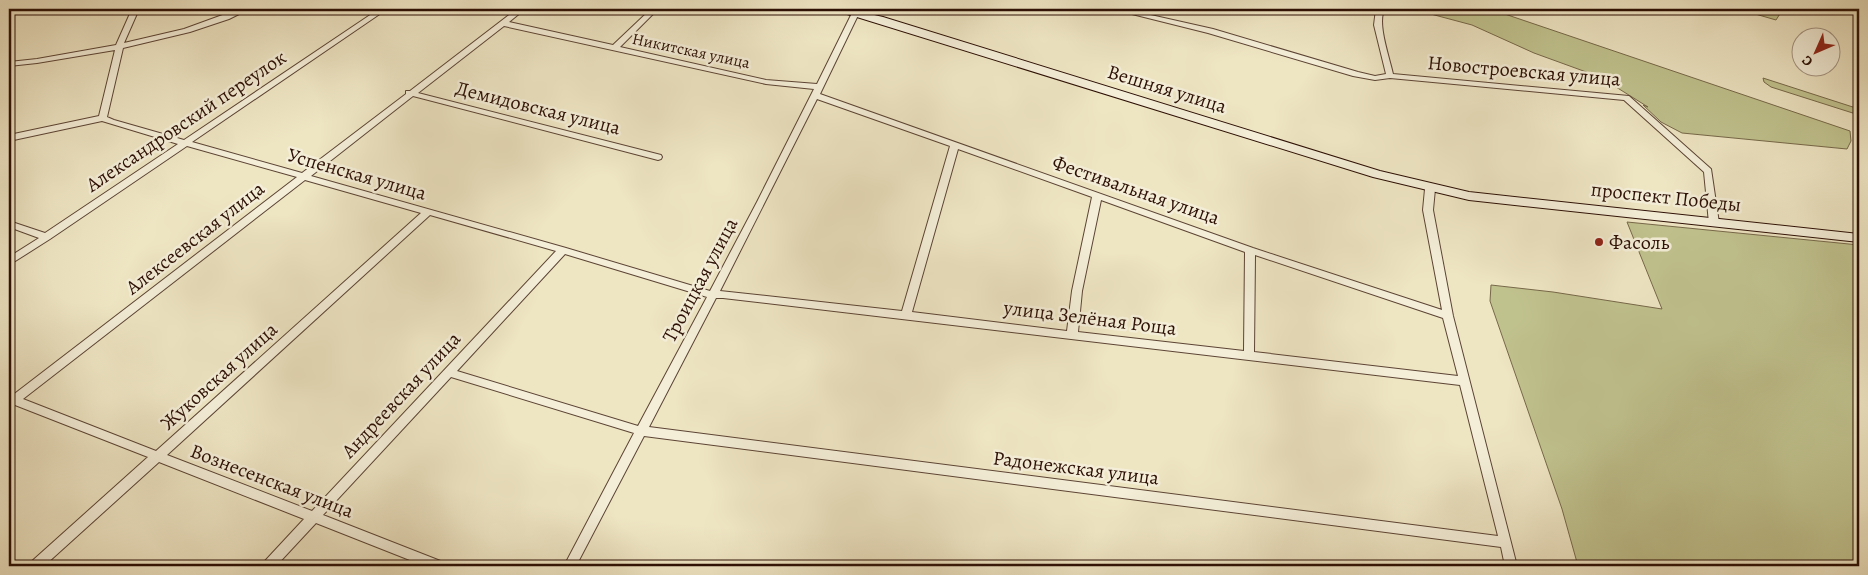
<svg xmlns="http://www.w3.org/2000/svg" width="1868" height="575" font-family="Alegreya,serif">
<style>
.green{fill:#c0c28e;stroke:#766849}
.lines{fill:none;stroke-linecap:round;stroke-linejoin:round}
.street-casing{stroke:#5c4434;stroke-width:2}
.secondary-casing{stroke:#2c0f04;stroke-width:2}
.street{fill:#f4eed8;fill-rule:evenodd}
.secondary{fill:#f4eed8;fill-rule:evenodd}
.poi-dot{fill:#8f2418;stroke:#f4eed8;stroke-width:2}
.labels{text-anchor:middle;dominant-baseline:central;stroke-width:5;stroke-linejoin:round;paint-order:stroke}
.far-street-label{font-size:16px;fill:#2c0f04;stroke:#f4eed8}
.street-label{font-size:20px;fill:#2c0f04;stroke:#f4eed8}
.poi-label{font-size:20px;fill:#2c0f04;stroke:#f4eed8;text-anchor:start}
</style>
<rect width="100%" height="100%" fill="#eee5c3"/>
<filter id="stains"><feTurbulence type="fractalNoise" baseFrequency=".004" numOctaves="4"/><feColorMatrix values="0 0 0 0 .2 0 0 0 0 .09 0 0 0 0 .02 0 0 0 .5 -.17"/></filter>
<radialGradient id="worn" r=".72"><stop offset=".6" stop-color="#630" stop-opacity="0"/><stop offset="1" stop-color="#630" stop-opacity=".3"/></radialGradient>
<!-- green -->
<path class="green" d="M1412,9H1490L1850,131L1851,141L1847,149L1682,133L1661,122L1643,105L1648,107L1600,77L1534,53L1472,25Z
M1738,9H1783L1776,20Z
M1763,78L1859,109V115L1771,87L1764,82Z
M1627,222L1859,245V566H1578L1562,509L1490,301L1491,285L1553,292L1662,309Z"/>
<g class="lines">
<defs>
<path id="street" d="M132,9H139L124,43L184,29L239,9H249L229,19L190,32L123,48L107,117L114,120L184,140L379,9H387L192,142L302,173L406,94V91H410L517,9H525L509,22L613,45L651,9H658L620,47L766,80L817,84L854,9H861L820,94L1253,248L1442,310L1423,210L1425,189L1430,186L1433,187L1435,189L1433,210L1453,316L1517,566H1505L1501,547L644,436L576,566H564L634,433L451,377L323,515L443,562L445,566H425L316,523L276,566H262L264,562L304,519L159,462L44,566H29L31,562L148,457L15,405L9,408V394L13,395L297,177L187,146L50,239L9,265V257L39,238L9,227V221L45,233L178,144L102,121L9,141V135L99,116L115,50L37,63L9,66V62L37,59L116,45ZM504,26L766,84L814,89L757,202L710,291L566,248L311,176L413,96L658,160L661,159L662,157L661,155L418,93ZM817,99L950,146L902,311L720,291ZM958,149L1092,197L1072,291L1067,331L912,312ZM305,180L421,213L156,451L23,399ZM1101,200L1245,252L1244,351L1078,332L1082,291ZM430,215L556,251L312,511L167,455ZM565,254L707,297L638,426L457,371ZM1255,255L1443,318L1458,376L1254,352ZM716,298H723L1460,385L1498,536L649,427Z
M1112,9H1124L1213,29L1358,72L1375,76L1386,74L1374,25L1376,9H1385C1376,21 1390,59 1393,74L1629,96L1711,169L1719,223L1714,226L1709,223L1704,172L1624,100L1390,78L1375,80L1353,76L1208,33Z"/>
<path id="secondary" d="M831,9H848L883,17L1380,171L1469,192L1859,234V242L1469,200L1373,177Z"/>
</defs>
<!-- street casing -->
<use href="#street" class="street-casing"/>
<!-- secondary casing -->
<use href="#secondary" class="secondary-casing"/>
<!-- street -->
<use href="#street" class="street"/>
<!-- secondary -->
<use href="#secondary" class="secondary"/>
</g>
<!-- markers -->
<circle class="poi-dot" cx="1599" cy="242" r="5"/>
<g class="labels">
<!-- far-street labels -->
<g class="far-street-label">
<text transform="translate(691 51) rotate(12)">Никитская улица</text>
</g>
<!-- street labels -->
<g class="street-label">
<text transform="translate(1524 71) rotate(5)">Новостроевская улица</text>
<text transform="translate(1167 89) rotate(17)">Вешняя улица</text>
<text transform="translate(538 108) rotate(14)">Демидовская улица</text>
<text transform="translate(186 121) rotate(-34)">Александровский переулок</text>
<text transform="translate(357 174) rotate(16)">Успенская улица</text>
<text transform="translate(1136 190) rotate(19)">Фестивальная улица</text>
<text transform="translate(1666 197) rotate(6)">проспект Победы</text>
<text transform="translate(195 238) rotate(-38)">Алексеевская улица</text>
<text transform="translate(700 280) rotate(-62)">Троицкая улица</text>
<text transform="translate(1090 318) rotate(7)">улица Зелёная Роща</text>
<text transform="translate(219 376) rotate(-42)">Жуковская улица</text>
<text transform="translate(401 395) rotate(-47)">Андреевская улица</text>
<text transform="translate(1076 468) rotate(7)">Радонежская улица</text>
<text transform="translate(272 481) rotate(21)">Вознесенская улица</text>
</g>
<!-- poi labels -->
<g class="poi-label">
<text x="1609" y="242">Фасоль</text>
</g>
</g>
<!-- margin -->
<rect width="1868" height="575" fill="none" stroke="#eee5c3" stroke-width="30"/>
<rect x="10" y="10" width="1848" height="555" fill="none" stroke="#2c0f04" stroke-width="2.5"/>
<rect x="15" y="15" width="1838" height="545" fill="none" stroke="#2c0f04"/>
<!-- north arrow -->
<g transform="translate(1816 52) rotate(225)"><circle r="24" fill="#f4eed8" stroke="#a49583"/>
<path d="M0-4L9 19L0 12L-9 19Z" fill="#8f2418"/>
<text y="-8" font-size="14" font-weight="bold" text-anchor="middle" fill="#2c0f04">С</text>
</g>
<rect width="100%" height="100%" filter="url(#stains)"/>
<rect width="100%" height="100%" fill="url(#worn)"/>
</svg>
